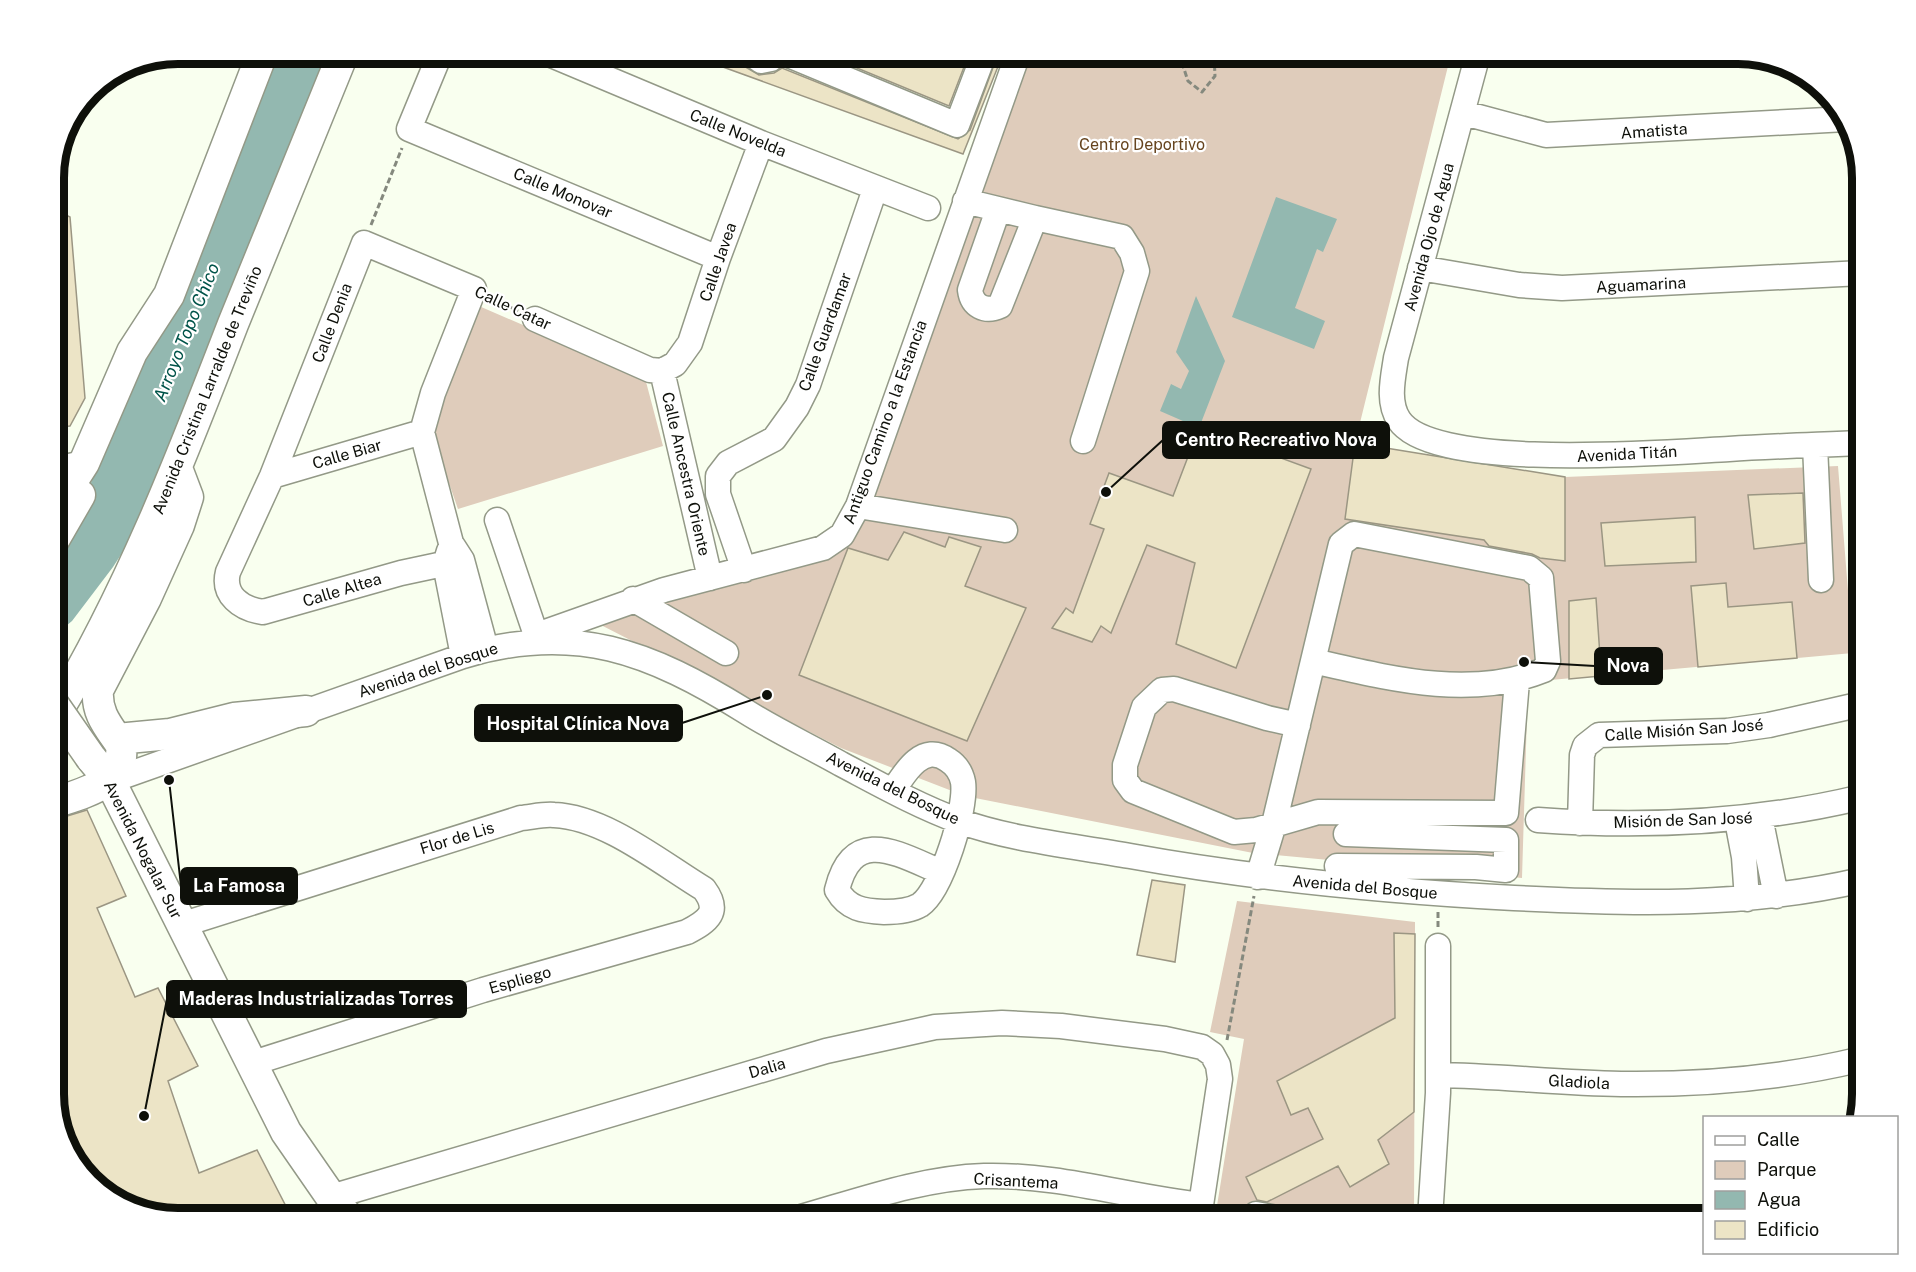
<svg xmlns="http://www.w3.org/2000/svg" width="1916" height="1272" font-family="'Public Sans',sans-serif">
<style>
.green{fill:#dfccbb}
.water{fill:#93b8b0}
.building{fill:#ece4c6;stroke:#9b9683;stroke-width:1.5}
.lines{fill:none;stroke-linecap:round;stroke-linejoin:round}
.minor-casing{stroke:#939987;stroke-width:27}
.major-casing{stroke:#939987;stroke-width:33}
.path{stroke:#85897e;stroke-width:3;stroke-dasharray:6 3;stroke-linecap:butt}
.minor{stroke:#fff;stroke-width:24}
.major{stroke:#fff;stroke-width:30}
.major-bridge-casing{stroke:#939987;stroke-width:33;stroke-linecap:butt}
.major-bridge{stroke:#fff;stroke-width:30}
.labels{text-anchor:middle;dominant-baseline:central;stroke-width:4.5;stroke-linejoin:round;paint-order:stroke}
.street-label{font-size:16px;fill:#0e100a;stroke:#fff}
.park-label{font-size:16px;fill:#66441e;stroke:#fff}
.water-label{font-size:18px;font-style:italic;fill:#005349;stroke:#fff}
.rim{fill:none;stroke:#0e100a;stroke-width:8}
.leader{fill:none;stroke:#0e100a;stroke-width:2}
.callout-dot{fill:#0e100a;stroke:#fff;stroke-width:2}
.callout{fill:#0e100a;stroke:#0e100a;stroke-width:2}
.callout-label{font-size:18px;text-anchor:middle;font-weight:bold;fill:#fff}
</style>
<rect width="100%" height="100%" fill="#f9ffef"/>
<!-- green -->
<path class="green" d="M1028,54H1451L1355,443L1565,477L1838,466L1853,653L1528,682L1522,878L1253,853L965,796L841,748L597,623L852,540Z
M472,303L645,378L663,446L458,509L432,434Z
M1237,901L1415,922L1414,1218H1215L1244,1039L1210,1032Z"/>
<!-- water -->
<path class="water" d="M262,54H343L177,468L113,567L72,621L54,636V544L66,535L109,445Z
M1276,197L1337,219L1323,252L1317,249L1295,308L1325,321L1314,349L1232,317Z
M1196,296L1225,361L1199,428L1160,411L1171,384L1181,389L1189,371L1176,352Z"/>
<!-- building -->
<path class="building" d="M687,54H737L742,65L759,75L774,73L782,68L958,139L970,130L998,54H1003L963,154Z
M823,54H969L949,106Z
M54,209L70,217L85,398L70,426L54,427Z
M1199,428L1311,469L1236,668L1176,644L1195,563L1147,545L1111,633L1101,626L1092,642L1052,628L1066,608L1073,613L1104,529L1090,524L1109,473L1173,496Z
M1355,443L1565,477V561L1540,558L1532,554L1489,546L1484,540L1345,519Z
M1803,493L1805,543L1754,549L1748,495Z
M1695,517L1696,562L1605,566L1601,523Z
M904,532L945,547L949,537L981,547L965,586L1026,608L967,741L799,675L848,548L888,560Z
M1726,583L1728,607L1792,602L1797,658L1698,667L1691,586Z
M1596,598L1600,656L1622,655V674L1569,679V601Z
M87,810L126,896L97,908L135,997L158,988L198,1066L168,1081L199,1173L257,1150L292,1218H179L110,1197L71,1156L54,1101V820Z
M1152,880L1185,885L1175,962L1137,955Z
M1394,933L1415,934L1414,1112L1378,1140L1389,1164L1350,1187L1338,1166L1267,1202L1257,1200L1246,1177L1323,1139L1308,1108L1291,1115L1277,1081L1395,1018Z"/>
<g class="lines">
<defs>
<path id="minor" d="M440,54L409,129L718,258
M549,54L761,143L928,208
M751,54L761,61L771,59L776,54
M786,54L957,125L984,54
M1478,54L1396,358C1393,378 1387,402 1399,420C1433,472 1669,452 1729,449C1774,446 1818,445 1862,443
M1464,113L1546,135L1846,119
M965,201L1035,218L1000,306C985,313 972,306 970,290L998,210
M1035,218L1122,237L1132,253L1137,271L1083,441
M1420,268L1519,285L1562,288L1862,273
M535,319L650,370L662,371L675,364L690,343L718,258L761,143
M662,371L710,578
M1815,445L1821,580
M54,469L84,463
M272,476L422,432
M858,506L1005,530
M497,520L536,635
M449,551L445,564L463,656
M462,560L401,573L263,612C241,609 222,595 228,572L272,476L364,243L474,289L433,393L422,432L451,543L462,560L486,649
M744,570L718,494V476L728,463L774,439L797,407L808,385L875,189
M633,599L726,653
M534,636L664,590L823,548L842,535L858,506L1018,54
M1298,725L1267,718L1174,689L1162,690L1144,707L1125,765V780L1133,791L1234,832L1256,830L1318,812L1506,813L1517,681
M110,781L463,656C574,622 650,652 745,711C775,730 809,746 841,764C879,784 918,806 959,821C1011,840 1075,846 1130,856C1257,879 1384,891 1514,898C1631,904 1746,907 1862,880
M893,791C905,772 923,742 948,760C956,765 961,772 963,782C967,808 942,890 920,905C910,911 895,912 884,912C863,911 848,909 837,890C853,825 898,854 941,872
M1760,817L1776,896
M1538,820C1648,828 1754,823 1862,797
M1737,820L1744,857L1747,899
M1580,823L1582,755L1585,746L1599,735L1727,731L1769,725L1862,704
M1337,866L1476,867L1506,870V840L1346,834
M1258,877L1274,824L1341,544L1354,534L1529,568L1541,578L1548,661L1544,670C1470,700 1388,678 1313,661
M181,925L521,818C532,817 543,814 554,815C605,817 661,863 704,889C721,912 708,921 687,932L483,990L250,1064
M1438,1075C1499,1076 1560,1083 1621,1084C1702,1085 1784,1078 1862,1059
M331,1197L826,1051L935,1027L1002,1023L1061,1026L1165,1039L1202,1047L1212,1054L1218,1065L1220,1079L1201,1205C1129,1197 1057,1174 984,1176C921,1178 858,1201 798,1218
M1256,1214L1277,1218
M1430,1218L1438,1093V946"/>
<path id="major" d="M54,510L84,463L132,352L169,295L262,54
M54,540L80,495
M54,717C129,593 181,459 233,324C269,234 306,144 343,54
M117,739L170,734L234,718L306,711
M91,758L110,781L286,1132L331,1197L349,1218
M54,803C83,793 126,784 121,745C109,727 96,714 98,690L146,598L179,525L188,497L177,468"/>
</defs>
<!-- minor casing -->
<use href="#minor" class="minor-casing"/>
<!-- major casing -->
<use href="#major" class="major-casing"/>
<!-- path -->
<path class="path" d="M1179,54L1188,81L1202,92L1215,76L1214,54
M371,225L402,148
M492,298L518,311
M1438,927V912
M1227,1040L1254,896
M1219,1208L1237,1211"/>
<!-- minor -->
<use href="#minor" class="minor"/>
<!-- major -->
<use href="#major" class="major"/>
<defs>
<path id="major-bridge" d="M54,705L91,758"/>
</defs>
<!-- major-bridge casing -->
<use href="#major-bridge" class="major-bridge-casing"/>
<!-- major-bridge -->
<use href="#major-bridge" class="major-bridge"/>
</g>
<g class="labels">
<!-- street labels -->
<g class="street-label">
<text transform="translate(1654 131) rotate(-4)">Amatista</text>
<text transform="translate(738 133) rotate(22)">Calle Novelda</text>
<text transform="translate(563 193) rotate(23)">Calle Monovar</text>
<text transform="translate(1429 237) rotate(-75)">Avenida Ojo de Agua</text>
<text transform="translate(718 262) rotate(-71)">Calle Javea</text>
<text transform="translate(1641 285) rotate(-3)">Aguamarina</text>
<text transform="translate(513 308) rotate(25)">Calle Catar</text>
<text transform="translate(332 323) rotate(-69)">Calle Denia</text>
<text transform="translate(825 332) rotate(-70)">Calle Guardamar</text>
<text transform="translate(207 390) rotate(-68)">Avenida Cristina Larralde de Treviño</text>
<text transform="translate(885 422) rotate(-70)">Antiguo Camino a la Estancia</text>
<text transform="translate(347 454) rotate(-16)">Calle Biar</text>
<text transform="translate(1627 454) rotate(-3)">Avenida Titán</text>
<text transform="translate(686 474) rotate(77)">Calle Ancestra Oriente</text>
<text transform="translate(342 590) rotate(-17)">Calle Altea</text>
<text transform="translate(428 670) rotate(-18)">Avenida del Bosque</text>
<text transform="translate(1684 730) rotate(-4)">Calle Misión San José</text>
<text transform="translate(893 788) rotate(26)">Avenida del Bosque</text>
<text transform="translate(1683 820) rotate(-2)">Misión de San José</text>
<text transform="translate(457 838) rotate(-17)">Flor de Lis</text>
<text transform="translate(143 850) rotate(63)">Avenida Nogalar Sur</text>
<text transform="translate(1365 887) rotate(5)">Avenida del Bosque</text>
<text transform="translate(520 980) rotate(-16)">Espliego</text>
<text transform="translate(767 1068) rotate(-16)">Dalia</text>
<text transform="translate(1579 1082) rotate(3)">Gladiola</text>
<text transform="translate(1016 1181) rotate(3)">Crisantema</text>
</g>
<!-- park labels -->
<g class="park-label">
<text x="1142" y="144">Centro Deportivo</text>
</g>
<!-- water labels -->
<g class="water-label">
<text transform="translate(186 332) rotate(-68)">Arroyo Topo Chico</text>
</g>
</g>
<!-- crop -->
<path d="M0 0H1916V1272H0ZM178 64H1738A114 114 0 0 1 1852 178V1094A114 114 0 0 1 1738 1208H178A114 114 0 0 1 64 1094V178A114 114 0 0 1 178 64Z" fill="#fff" fill-rule="evenodd"/>
<path class="rim" d="M178 64H1738A114 114 0 0 1 1852 178V1094A114 114 0 0 1 1738 1208H178A114 114 0 0 1 64 1094V178A114 114 0 0 1 178 64Z"/>
<!-- callouts -->
<path class="leader" d="M1106 492L1163 440M1524 662L1595 666M767 695L682 723M169 780L181 886M144 1116L167 999"/>
<g class="callout-dot">
<circle cx="1106" cy="492" r="6"/>
<circle cx="1524" cy="662" r="6"/>
<circle cx="767" cy="695" r="6"/>
<circle cx="169" cy="780" r="6"/>
<circle cx="144" cy="1116" r="6"/>
</g>
<g class="callout">
<rect x="1163" y="422" width="226" height="36" rx="6"/>
<rect x="1595" y="648" width="67" height="36" rx="6"/>
<rect x="475" y="705" width="207" height="36" rx="6"/>
<rect x="181" y="868" width="116" height="36" rx="6"/>
<rect x="167" y="981" width="299" height="36" rx="6"/>
</g>
<g class="callout-label">
<text x="1276" y="446">Centro Recreativo Nova</text>
<text x="1628" y="672">Nova</text>
<text x="578" y="730">Hospital Clínica Nova</text>
<text x="239" y="892">La Famosa</text>
<text x="316" y="1005">Maderas Industrializadas Torres</text>
</g>
<!-- legend -->
<rect x="1703" y="1116" width="195" height="138" fill="#ffffff" stroke="#9f9f9d" stroke-width="1.5"/>
<rect x="1715" y="1136" width="30" height="9" fill="#ffffff" stroke="#9f9f9d" stroke-width="1.5"/>
<text x="1757" y="1146" font-size="18" fill="#0e100a">Calle</text>
<rect x="1715" y="1161" width="30" height="18" fill="#dfccbb" stroke="#9f9f9d" stroke-width="1.5"/>
<text x="1757" y="1176" font-size="18" fill="#0e100a">Parque</text>
<rect x="1715" y="1191" width="30" height="18" fill="#93b8b0" stroke="#9f9f9d" stroke-width="1.5"/>
<text x="1757" y="1206" font-size="18" fill="#0e100a">Agua</text>
<rect x="1715" y="1221" width="30" height="18" fill="#ece4c6" stroke="#9f9f9d" stroke-width="1.5"/>
<text x="1757" y="1236" font-size="18" fill="#0e100a">Edificio</text>
</svg>
